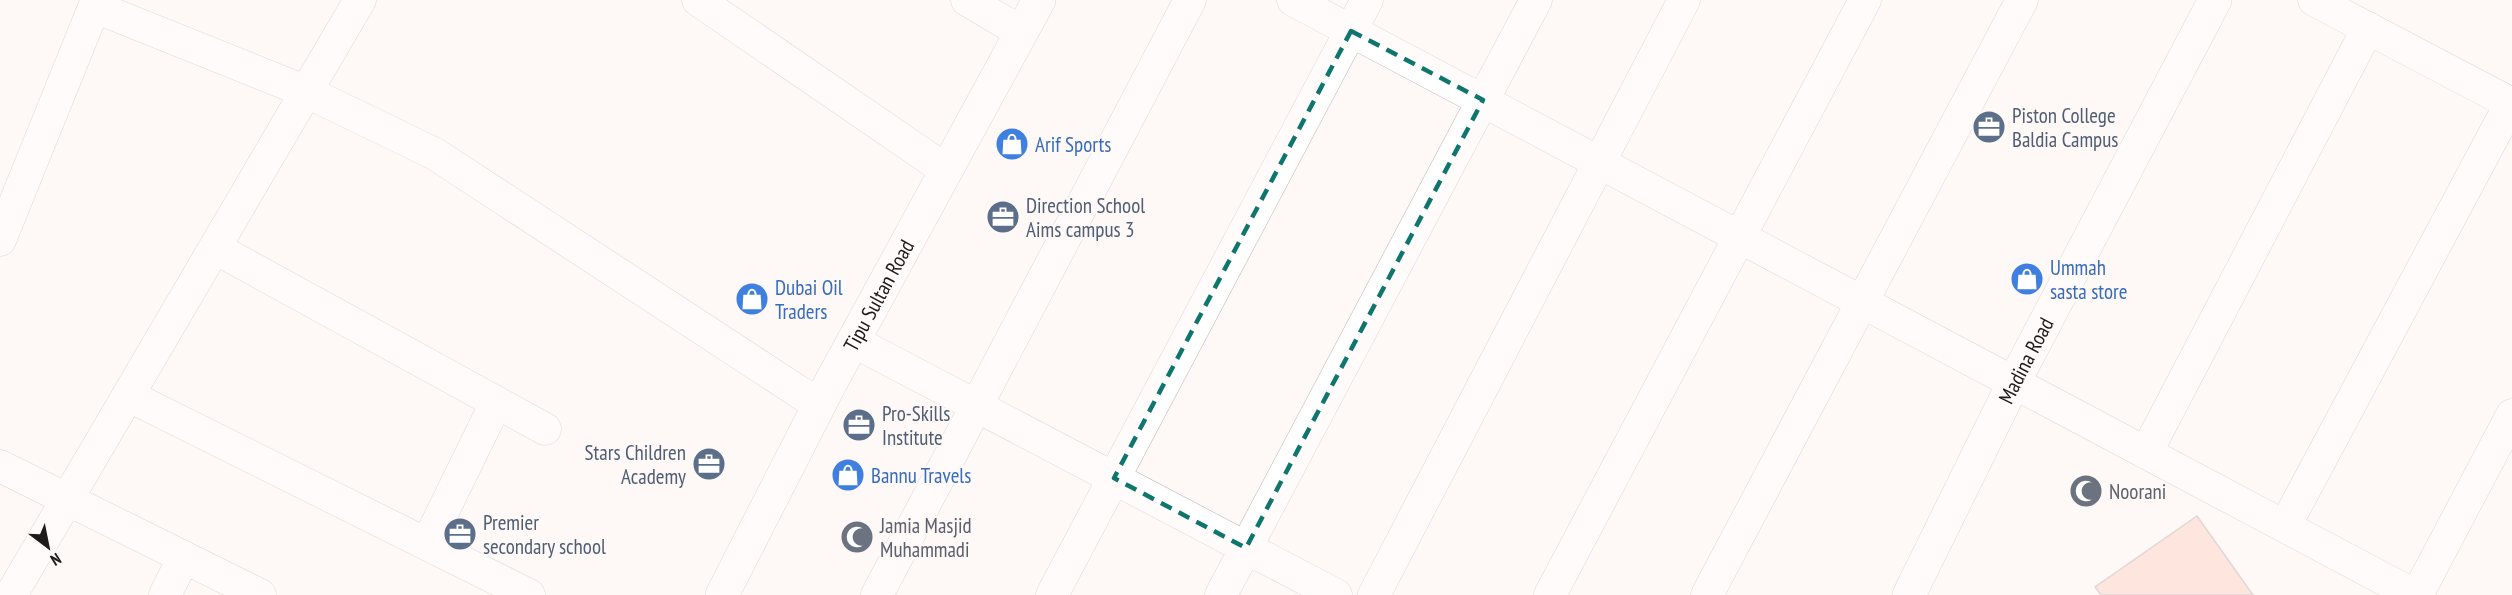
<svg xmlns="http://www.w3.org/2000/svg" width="2512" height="595" font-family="'PT Sans Narrow',sans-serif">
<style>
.building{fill:#ffd0c0;stroke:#b6b1af;stroke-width:1.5}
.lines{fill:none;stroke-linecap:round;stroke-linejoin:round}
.street-casing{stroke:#bab4b2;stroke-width:33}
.secondary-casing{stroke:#bab4b2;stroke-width:34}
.street{stroke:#fff;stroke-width:32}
.secondary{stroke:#fff;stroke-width:33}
.marked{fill:none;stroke:#0f766e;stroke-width:4.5;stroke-dasharray:12 8;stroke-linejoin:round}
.labels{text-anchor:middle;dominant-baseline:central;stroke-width:4.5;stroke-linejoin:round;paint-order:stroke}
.service-label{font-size:21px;fill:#4e5e75;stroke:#fef8f6;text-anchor:start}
.shop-label{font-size:21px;fill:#366cbe;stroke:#fef8f6;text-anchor:start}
.street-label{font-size:21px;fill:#1c1a1a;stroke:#fef8f6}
.worship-label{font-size:21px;fill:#5b616d;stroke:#fef8f6;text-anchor:start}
</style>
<rect width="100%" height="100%" fill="#fef8f6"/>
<!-- building -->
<path class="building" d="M2197,516L2253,595H2101L2095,587Z"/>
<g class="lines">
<defs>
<path id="street" d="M698,0L946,170
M967,0L1021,32
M1293,0L2414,595
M2314,0L2512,104
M95,7L307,92L435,154L819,405
M0,240L97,0
M215,248L545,429
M853,341L1336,595
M129,396L529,595
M2146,453L2368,28
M0,466L260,595
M2285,526L2511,103
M427,544L496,403
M11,595L360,0
M165,595L184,557
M877,595L1190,0
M1052,595L1367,0
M1221,595L1536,0
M1374,595L1684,0
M1550,595L1865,0
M1707,595L2022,0
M2417,595L2512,415"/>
<g id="secondary">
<path id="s1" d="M722,595L831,382L1039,0"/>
<path id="s2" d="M1909,595L2014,382L2215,0"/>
</g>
</defs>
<!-- street casing -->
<use href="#street" class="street-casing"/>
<!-- secondary casing -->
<use href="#secondary" class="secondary-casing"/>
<!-- street -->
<use href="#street" class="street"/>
<!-- secondary -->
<use href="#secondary" class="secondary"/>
</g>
<!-- marked area -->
<path d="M0 0H2512V595H0ZM1351,31L1483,100L1246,548L1114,478Z" fill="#fef8f6" fill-opacity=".55" fill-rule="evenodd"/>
<path class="marked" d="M1351,31L1483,100L1246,548L1114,478Z"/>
<!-- icons -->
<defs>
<symbol id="office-disc" viewBox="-11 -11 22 22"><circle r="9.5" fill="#5c6f8a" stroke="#fef8f6"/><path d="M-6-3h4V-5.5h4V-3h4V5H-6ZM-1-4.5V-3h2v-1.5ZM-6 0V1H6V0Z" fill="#fff"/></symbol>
<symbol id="shop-disc" viewBox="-11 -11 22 22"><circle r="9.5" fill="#3f7fe0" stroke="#fef8f6"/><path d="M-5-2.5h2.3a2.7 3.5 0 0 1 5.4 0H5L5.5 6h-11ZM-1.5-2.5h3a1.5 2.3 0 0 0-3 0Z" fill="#fff"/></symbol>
<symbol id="mosque-disc" viewBox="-11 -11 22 22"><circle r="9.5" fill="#6b7280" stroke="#fef8f6"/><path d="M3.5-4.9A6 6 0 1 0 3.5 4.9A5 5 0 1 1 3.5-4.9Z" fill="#fff"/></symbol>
</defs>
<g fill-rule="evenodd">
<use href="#office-disc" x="1970" y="108" width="38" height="38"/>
<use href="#shop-disc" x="993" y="125" width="38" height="38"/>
<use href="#office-disc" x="984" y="198" width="38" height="38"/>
<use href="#shop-disc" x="2008" y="260" width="38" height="38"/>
<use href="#shop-disc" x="733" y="280" width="38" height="38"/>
<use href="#office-disc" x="840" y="406" width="38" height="38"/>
<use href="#office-disc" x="690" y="445" width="38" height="38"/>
<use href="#shop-disc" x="829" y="456" width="38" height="38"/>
<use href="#mosque-disc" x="2067" y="472" width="38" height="38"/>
<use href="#office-disc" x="441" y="515" width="38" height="38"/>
<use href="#mosque-disc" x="838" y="518" width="38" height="38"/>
</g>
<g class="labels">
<!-- service labels -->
<g class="service-label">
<text x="2012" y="115">Piston College<tspan x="2012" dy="24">Baldia Campus</tspan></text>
<text x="1026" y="205">Direction School<tspan x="1026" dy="24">Aims campus 3</tspan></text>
<text x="882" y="413">Pro-Skills<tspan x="882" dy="24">Institute</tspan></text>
<text x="686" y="452" text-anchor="end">Stars Children<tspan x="686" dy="24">Academy</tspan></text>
<text x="483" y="522">Premier<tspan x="483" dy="24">secondary school</tspan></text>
</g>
<!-- shop labels -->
<g class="shop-label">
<text x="1035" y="144">Arif Sports</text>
<text x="2050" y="267">Ummah<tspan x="2050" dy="24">sasta store</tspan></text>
<text x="775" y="287">Dubai Oil<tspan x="775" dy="24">Traders</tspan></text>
<text x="871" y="475">Bannu Travels</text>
</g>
<!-- street labels -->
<g class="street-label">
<text stroke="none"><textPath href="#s1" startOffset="338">Tipu Sultan Road</textPath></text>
<text stroke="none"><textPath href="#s2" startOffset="262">Madina Road</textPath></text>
</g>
<!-- worship labels -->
<g class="worship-label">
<text x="2109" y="491">Noorani</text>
<text x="880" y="525">Jamia Masjid<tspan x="880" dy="24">Muhammadi</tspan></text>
</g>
</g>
<!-- north arrow -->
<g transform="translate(48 547) rotate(148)" stroke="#fef8f6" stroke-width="4.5" paint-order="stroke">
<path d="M0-4.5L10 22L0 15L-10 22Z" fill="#1c1a1a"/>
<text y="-9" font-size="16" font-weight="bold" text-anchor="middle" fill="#1c1a1a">N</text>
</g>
</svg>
